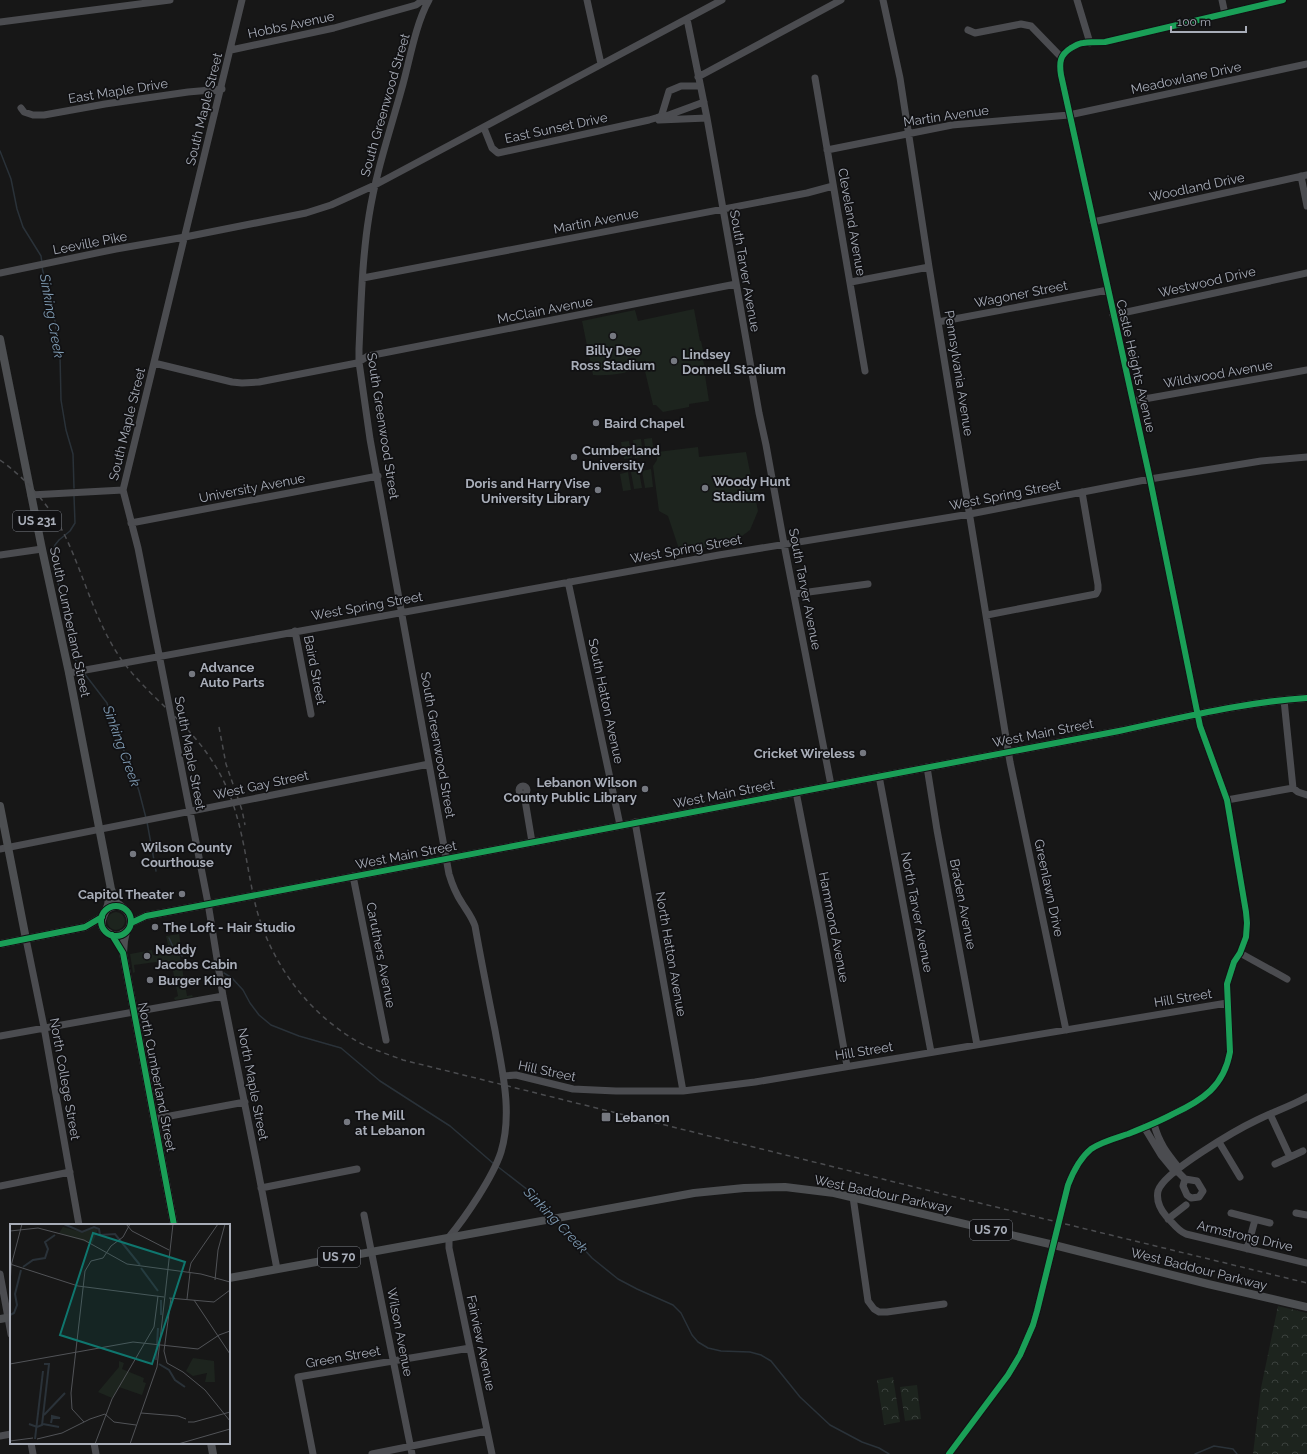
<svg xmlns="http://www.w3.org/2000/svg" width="1307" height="1454" font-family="Raleway,sans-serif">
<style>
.grass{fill:#1d241e}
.park{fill:url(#park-crowns)}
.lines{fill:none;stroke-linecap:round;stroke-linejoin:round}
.stream{stroke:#2a3239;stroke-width:1.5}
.minor{stroke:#4b4c50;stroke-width:7}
.major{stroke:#4d4f52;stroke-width:8}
.rail{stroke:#4b4c4f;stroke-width:1.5;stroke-dasharray:5 4;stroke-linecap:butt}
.minor-bridge{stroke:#4b4c50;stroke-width:7}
.cycleway-casing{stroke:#111113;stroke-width:8}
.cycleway{stroke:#1a9f57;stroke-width:6}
.poi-dot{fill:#757880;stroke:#111113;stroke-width:1.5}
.labels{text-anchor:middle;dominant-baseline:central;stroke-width:3.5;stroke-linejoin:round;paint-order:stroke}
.shield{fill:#111113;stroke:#7b7e86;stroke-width:1}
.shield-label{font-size:12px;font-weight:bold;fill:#a8adb8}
.street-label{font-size:13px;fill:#a8adb8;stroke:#111113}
.poi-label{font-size:13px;font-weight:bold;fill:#a8adb8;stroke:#111113;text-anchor:start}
.water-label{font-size:14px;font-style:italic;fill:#7f9bb3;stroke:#111113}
.inset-river{fill:none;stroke:#2a3239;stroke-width:2}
.inset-road{fill:none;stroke:#515357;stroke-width:1}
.view{fill:#0f766e;fill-opacity:0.15;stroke:#0f766e;stroke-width:2}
.inset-edge{fill:none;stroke:#a8adb8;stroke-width:2}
</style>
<defs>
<pattern id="park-crowns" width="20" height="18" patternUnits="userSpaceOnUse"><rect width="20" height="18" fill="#1d241e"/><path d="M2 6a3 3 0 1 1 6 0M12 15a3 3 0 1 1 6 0" fill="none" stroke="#3b413d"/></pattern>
</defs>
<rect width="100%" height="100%" fill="#171717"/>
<!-- grass -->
<path class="grass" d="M694,309L700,341H701L705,359L703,360L705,368L704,369L709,401L689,404V407L663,412L656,405H653L644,367L646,363L645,360L642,366C626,374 611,376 593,375L582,321L635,310L638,321Z
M652,438L654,455L646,456L644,439Z
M641,439L643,457L635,458L633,440Z
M629,441L632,458L624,459L621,442Z
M698,447L699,457L746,452L758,511L750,530L734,542L680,552L668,516L659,511L653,466L657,460V452Z
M651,469L653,487L645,488L642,471Z
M639,471L642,488L634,489L631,472Z
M628,472L631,490L623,491L620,474Z
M107 921a9 9 0 1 1 18 0a9 9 0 1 1-18 0Z
M179,934L182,952L179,951L187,996L192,995L193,997L175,1000L174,998L178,996L172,966L168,963L167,960L159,962L160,965L156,962L134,965L135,972L133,973L130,954L152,950L153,955L166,952L165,946L168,945L166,936Z"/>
<!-- park -->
<path class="park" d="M1278,1306L1307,1313V1454H1253L1261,1388Z
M893,1377L900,1422L884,1425L877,1380Z
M917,1385L921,1419L905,1421L900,1387Z"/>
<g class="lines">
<!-- stream -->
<path class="stream" d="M0,151L11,179L17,209L23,227L41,256L42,263
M42,267L49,300L54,315L60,355L61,400L66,430L73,454L74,488
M74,496L75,523L70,531L59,540L55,545L52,554L74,657L80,668
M84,673L107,703L119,739L130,765L139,791L146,818
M147,822L156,871
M169,938L175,951L182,956
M224,973L232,978L243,990L250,1003L259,1015L271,1025L299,1036L341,1048L380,1081L450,1126L494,1164
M497,1166L533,1194L552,1215
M558,1221L592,1258L618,1279L637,1289L673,1305L681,1313L692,1335L698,1342L708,1348L721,1351L750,1352L761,1355L771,1361L800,1397L830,1425L862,1442L879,1448L889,1454
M1195,1454L1214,1446L1233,1449L1237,1454"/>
<!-- minor -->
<path class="minor" d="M242,0L123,490L138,548L208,903L223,996L256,1160L277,1269
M429,0C416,23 410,58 403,84C391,128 376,171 369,216C362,259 361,305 359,349V362L370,439L449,874C452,884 456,894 462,903C467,911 472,917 475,926C481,960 488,995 495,1030C502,1070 513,1112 501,1152C493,1177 465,1218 449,1237V1248L492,1454
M587,0L601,64
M883,0L900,78L929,267L1010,762L1066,1030
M1077,0L1090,43
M1222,0L1225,14
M687,19L707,118L759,413L766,445L784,544L831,785
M0,22L170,0
M968,30L975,33L1021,24L1031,26L1061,57
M231,50L334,28L416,5L423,0
M698,77L841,0
M815,78L865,371
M21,108L24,112L33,115H44L105,104L188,92L222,89
M666,116L704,102
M659,120L707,118
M662,120V114L669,91L681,86H700
M484,128L492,148L498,153L649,120L659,117
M827,150L952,125L1069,115L1307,64
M1301,176L1307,206
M1093,222L1307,175
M0,273L116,249L185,237L306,213L331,205L375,185L722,0
M363,278L807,193L833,186
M851,282L929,267
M1113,315L1307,273
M938,322L1108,290
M154,363L232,382L242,383L259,382L357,363L368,356L736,284
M1133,401L1307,370
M31,495L123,490
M131,523L378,476
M0,555L42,549
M569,582V586L620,825
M794,594L868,584
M987,615L1096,594L1098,590V585L1082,492
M295,631L311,714
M69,673L719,555L970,514L1150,479L1261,461L1307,457
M1284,700L1293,788
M927,767L937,830L977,1045
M879,776L931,1052
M519 790a4 4 0 1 1 8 0a4 4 0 1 1-8 0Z
M796,792L821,920L847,1066
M524,794L532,842
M1227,800L1293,788L1298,792L1307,795
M635,822L683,1091
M0,849L429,764
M353,876L386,1040
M26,939L44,1027L79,1225
M1240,953L1287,979
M0,1036L223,996
M503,1076L516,1075L573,1089L616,1091H683L755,1082L1227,1003
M1307,1097C1291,1106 1273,1112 1257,1120C1238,1129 1163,1172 1158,1191C1156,1201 1160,1209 1166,1216C1173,1223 1178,1231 1186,1234L1307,1263
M1270,1114L1290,1157
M154,1119L245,1102
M1154,1124C1159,1143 1167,1153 1179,1168
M1144,1127L1161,1155L1175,1172
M1219,1142L1240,1177
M1275,1164L1303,1151
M1176,1170L1185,1179L1197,1181L1203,1191L1199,1197L1191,1198L1187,1195L1183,1186L1185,1179
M0,1186L70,1172
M261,1188L357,1169
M853,1197L868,1301L874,1309L879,1312H887L944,1304
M1231,1213L1270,1223
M1296,1213L1307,1215
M364,1215L412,1454
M1168,1219L1186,1205
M1247,1249L1255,1220
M0,1274L11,1334
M0,1436L11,1434
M31,1443L33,1454
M94,1443L96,1454
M313,1454L298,1377L470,1348
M372,1454L487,1431
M949,1454L1008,1375L1020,1355L1033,1325L1037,1311L1068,1185C1073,1172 1080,1158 1091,1149C1101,1142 1116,1138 1128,1134C1143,1128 1158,1122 1173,1114C1203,1100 1224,1086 1230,1052L1227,984L1234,962L1240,953L1246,937L1247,923L1246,912L1227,800L1200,726L1150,479L1061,75C1059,62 1060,55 1071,48C1075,46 1079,43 1083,43C1090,42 1098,42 1105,42L1283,0"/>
<!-- major -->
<path class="major" d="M0,339L42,549L69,673L111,889L116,902L122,907
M0,806L26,939
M105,911C124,894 142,925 122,934C119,936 114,936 110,934C94,927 105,915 108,905C109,900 109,894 110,889
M131,923L146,916L1119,731C1181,718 1244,702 1307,698
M126,932L124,941L123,953L174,1225
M0,944L85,927L102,917
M229,1278L694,1193L744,1188L785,1187L834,1193L1054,1245L1208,1284L1307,1307
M0,1319L11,1317
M211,1443L213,1454"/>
<!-- rail -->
<path class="rail" d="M0,460C28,480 52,508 67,540C85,579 96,623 121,659C139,684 162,703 183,725C201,743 216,764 226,786C243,824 246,864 255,903C269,962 310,1017 364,1045C377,1051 390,1055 403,1060L955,1197L1307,1283
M219,727L226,764L242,810L245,825"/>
<!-- minor-bridge -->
<path class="minor-bridge" d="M659,117L666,116"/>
<defs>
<path id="cycleway" d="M101 921a15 15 0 1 1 30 0a15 15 0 1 1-30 0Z
M131,923L146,916L1119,731C1181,718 1244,702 1307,698
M112,935L123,953L174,1225
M0,944L85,927L102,917
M949,1454L1008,1375L1020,1355L1033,1325L1037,1311L1068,1185C1073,1172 1080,1158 1091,1149C1101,1142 1116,1138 1128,1134C1143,1128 1158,1122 1173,1114C1203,1100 1224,1086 1230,1052L1227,984L1234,962L1240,953L1246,937L1247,923L1246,912L1227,800L1200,726L1150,479L1061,75C1059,62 1060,55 1071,48C1075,46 1079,43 1083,43C1090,42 1098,42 1105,42L1283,0"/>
</defs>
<!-- cycleway casing -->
<use href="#cycleway" class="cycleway-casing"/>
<!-- cycleway -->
<use href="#cycleway" class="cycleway"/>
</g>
<!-- markers -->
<g class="poi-dot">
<circle cx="613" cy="336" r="4"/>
<circle cx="674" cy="361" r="4"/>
<circle cx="596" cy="423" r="4"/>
<circle cx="574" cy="457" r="4"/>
<circle cx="705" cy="488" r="4"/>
<circle cx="598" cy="490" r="4"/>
<circle cx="192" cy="674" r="4"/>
<circle cx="863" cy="753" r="4"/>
<circle cx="645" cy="789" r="4"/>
<circle cx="133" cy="854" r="4"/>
<circle cx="182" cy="894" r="4"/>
<circle cx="155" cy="927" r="4"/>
<circle cx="147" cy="956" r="4"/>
<circle cx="150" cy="980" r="4"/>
<rect x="601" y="1112" width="10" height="10" rx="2"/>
<circle cx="347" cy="1122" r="4"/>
</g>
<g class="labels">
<!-- shield labels -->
<g class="shield">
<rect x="13" y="511" width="48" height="20" rx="3"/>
<rect x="970" y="1220" width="42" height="20" rx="3"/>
<rect x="318" y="1247" width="42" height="20" rx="3"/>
</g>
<g class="shield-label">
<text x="37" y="521">US 231</text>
<text x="991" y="1230">US 70</text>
<text x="339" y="1257">US 70</text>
</g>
<!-- street labels -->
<g class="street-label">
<text transform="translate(291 25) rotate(-12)">Hobbs Avenue</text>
<text transform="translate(1186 78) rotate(-12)">Meadowlane Drive</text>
<text transform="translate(118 91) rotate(-9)">East Maple Drive</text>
<text transform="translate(385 105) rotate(-74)">South Greenwood Street</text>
<text transform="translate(204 109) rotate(-76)">South Maple Street</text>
<text transform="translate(946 116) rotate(-8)">Martin Avenue</text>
<text transform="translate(556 128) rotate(-12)">East Sunset Drive</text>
<text transform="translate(1197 187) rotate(-12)">Woodland Drive</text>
<text transform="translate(596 221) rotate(-11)">Martin Avenue</text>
<text transform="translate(852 222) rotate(80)">Cleveland Avenue</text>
<text transform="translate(90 243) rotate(-11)">Leeville Pike</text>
<text transform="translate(745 271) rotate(80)">South Tarver Avenue</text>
<text transform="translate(1207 282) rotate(-13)">Westwood Drive</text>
<text transform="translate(1021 294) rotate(-11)">Wagoner Street</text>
<text transform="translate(545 310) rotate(-11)">McClain Avenue</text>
<text transform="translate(1136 366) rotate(77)">Castle Heights Avenue</text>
<text transform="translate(959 373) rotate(81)">Pennsylvania Avenue</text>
<text transform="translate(1218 374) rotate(-10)">Wildwood Avenue</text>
<text transform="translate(127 424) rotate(-76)">South Maple Street</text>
<text transform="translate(383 426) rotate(81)">South Greenwood Street</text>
<text transform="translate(252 488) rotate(-11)">University Avenue</text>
<text transform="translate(1005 495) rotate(-11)">West Spring Street</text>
<text transform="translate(686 549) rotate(-10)">West Spring Street</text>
<text transform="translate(805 589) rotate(79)">South Tarver Avenue</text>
<text transform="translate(367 606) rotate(-10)">West Spring Street</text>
<text transform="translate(70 622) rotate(78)">South Cumberland Street</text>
<text transform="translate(315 670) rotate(79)">Baird Street</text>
<text transform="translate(606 701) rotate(78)">South Hatton Avenue</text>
<text transform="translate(1043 733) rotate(-11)">West Main Street</text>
<text transform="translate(438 745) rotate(80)">South Greenwood Street</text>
<text transform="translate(190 753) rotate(79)">South Maple Street</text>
<text transform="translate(261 785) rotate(-12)">West Gay Street</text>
<text transform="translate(724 794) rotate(-11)">West Main Street</text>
<text transform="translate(406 855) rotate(-11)">West Main Street</text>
<text transform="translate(1049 888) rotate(78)">Greenlawn Drive</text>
<text transform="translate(963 904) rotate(79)">Braden Avenue</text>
<text transform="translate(917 912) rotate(79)">North Tarver Avenue</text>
<text transform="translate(834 927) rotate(79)">Hammond Avenue</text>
<text transform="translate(671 954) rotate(80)">North Hatton Avenue</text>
<text transform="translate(381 955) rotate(79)">Caruthers Avenue</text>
<text transform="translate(1183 998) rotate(-9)">Hill Street</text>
<text transform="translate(864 1051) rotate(-9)">Hill Street</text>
<text transform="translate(547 1071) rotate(12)">Hill Street</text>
<text transform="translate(157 1077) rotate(79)">North Cumberland Street</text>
<text transform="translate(65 1079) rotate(80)">North College Street</text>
<text transform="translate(253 1084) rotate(79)">North Maple Street</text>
<text transform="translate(883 1194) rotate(12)">West Baddour Parkway</text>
<text transform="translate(1245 1236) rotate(13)">Armstrong Drive</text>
<text transform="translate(1199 1269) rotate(14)">West Baddour Parkway</text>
<text transform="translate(400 1332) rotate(79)">Wilson Avenue</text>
<text transform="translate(481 1343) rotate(78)">Fairview Avenue</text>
<text transform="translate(343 1357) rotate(-10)">Green Street</text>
</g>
<!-- poi labels -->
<g class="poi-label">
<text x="613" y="350" text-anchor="middle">Billy Dee<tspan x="613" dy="15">Ross Stadium</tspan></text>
<text x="682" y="354">Lindsey<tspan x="682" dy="15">Donnell Stadium</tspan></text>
<text x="604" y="423">Baird Chapel</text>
<text x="582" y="450">Cumberland<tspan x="582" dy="15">University</tspan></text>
<text x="713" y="481">Woody Hunt<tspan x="713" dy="15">Stadium</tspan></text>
<text x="590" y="483" text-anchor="end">Doris and Harry Vise<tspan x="590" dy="15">University Library</tspan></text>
<text x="200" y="667">Advance<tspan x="200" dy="15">Auto Parts</tspan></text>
<text x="855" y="753" text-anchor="end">Cricket Wireless</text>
<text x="637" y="782" text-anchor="end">Lebanon Wilson<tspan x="637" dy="15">County Public Library</tspan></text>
<text x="141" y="847">Wilson County<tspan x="141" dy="15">Courthouse</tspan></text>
<text x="174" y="894" text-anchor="end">Capitol Theater</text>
<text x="163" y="927">The Loft - Hair Studio</text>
<text x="155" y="949">Neddy<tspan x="155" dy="15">Jacobs Cabin</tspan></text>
<text x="158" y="980">Burger King</text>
<text x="355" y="1115">The Mill<tspan x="355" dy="15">at Lebanon</tspan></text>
<text x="615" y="1117">Lebanon</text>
</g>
<!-- water labels -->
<g class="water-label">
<text transform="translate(52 316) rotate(80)">Sinking Creek</text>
<text transform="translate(122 746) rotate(70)">Sinking Creek</text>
<text transform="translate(556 1220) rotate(46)">Sinking Creek</text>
</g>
</g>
<!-- overview -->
<g transform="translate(10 1224)">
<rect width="220" height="220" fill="#171717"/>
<path d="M109,137L114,139L112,145L134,154L133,158L136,159L132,171L109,163L102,174L88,168L109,143Z" fill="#1d241e"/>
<path d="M53,3L71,8L83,3L88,6L82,20L49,9ZM183,134L204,137L205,158H195L197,149L183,152L176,147Z" fill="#1d241e"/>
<path class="inset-river" d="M54,0L72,8L84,3L89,5L90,11L105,10L130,41M13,43L23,36L35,34L38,25L35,18L45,11M131,44L148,67M151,76V91M0,91L4,89L7,81L5,70L11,46M146,136L148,104M149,140L159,146L165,156L175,163M34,191L55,169M41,199L42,194H50L42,192V195M19,200L27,203L32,201L39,140H34M33,200L49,203M25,215L33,147"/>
<path class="inset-road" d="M116,0L122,7L159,26M0,7L28,4L74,16L117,40L191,50L220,58M0,40L68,62L154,73M179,48L181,39L208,0M205,56L208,26L215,0M0,64L1,42L12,0M159,74L204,78L220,66M161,74L154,127L157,139L173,148L195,166L220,197M177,75L180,49M184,76L220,130M0,140L123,118L188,125L209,111L220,107M131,189L168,192L176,195M74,198L62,185L61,169L75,47L81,37L93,34L101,22L113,13L120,0M178,198H184L220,188M27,215L52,209L80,195L95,190L104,198L126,201M0,217L23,214M85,220L102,175L144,103L148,72M120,220L147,143L163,0M168,220L220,205"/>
<path class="view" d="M83,9L175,38L142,140L50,111Z"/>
<rect width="220" height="220" class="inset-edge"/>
</g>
<!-- scale -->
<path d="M1171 26v6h75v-6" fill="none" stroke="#a8adb8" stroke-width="2"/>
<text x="1177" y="26" font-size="12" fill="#a8adb8" stroke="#111113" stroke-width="3" paint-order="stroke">100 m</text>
</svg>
